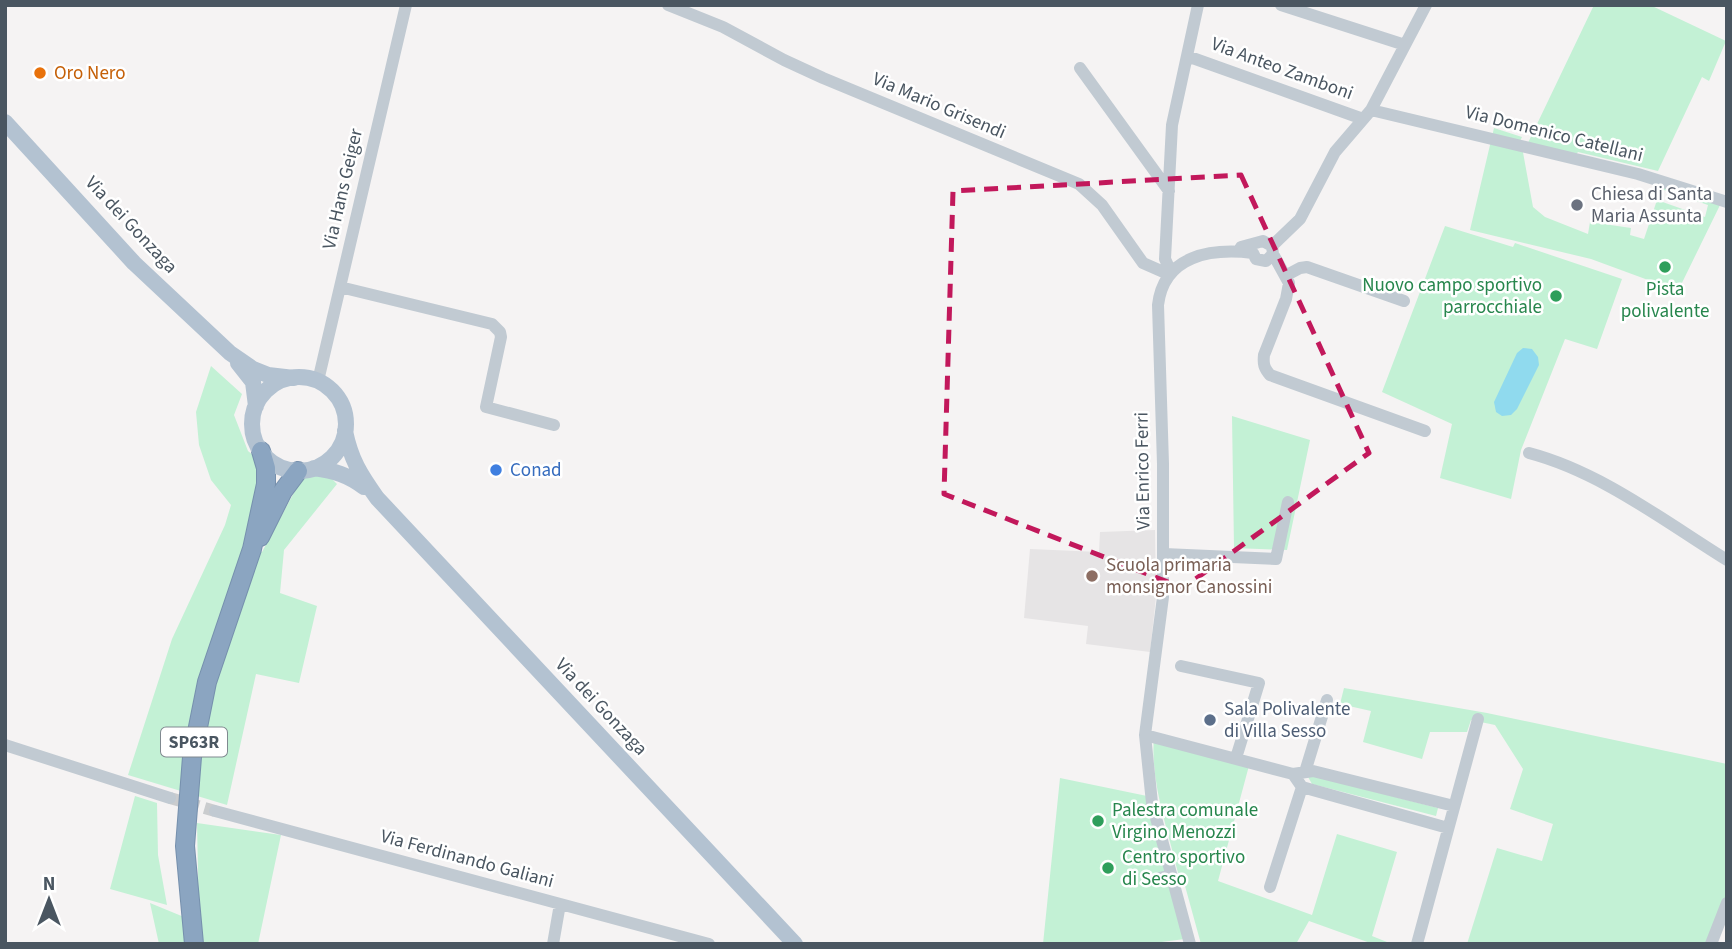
<svg xmlns="http://www.w3.org/2000/svg" width="1732" height="949" font-family="'Source Sans 3',sans-serif">
<style>
.education{fill:#e6e4e5}
.green{fill:#c3f1d5}
.water{fill:#90daee}
.lines{fill:none;stroke-linecap:round;stroke-linejoin:round}
.minor-tunnel{stroke:#caccce;stroke-width:12;stroke-dasharray:12 6;stroke-linecap:butt}
.highway-casing{stroke:#7690ad;stroke-width:20}
.minor{stroke:#c1cad2;stroke-width:12}
.major{stroke:#b3c2d1;stroke-width:16}
.highway{stroke:#8ba5c1;stroke-width:18}
.marked{fill:none;stroke:#c2185b;stroke-width:5;stroke-dasharray:14 9;stroke-linejoin:round}
.food-dot{fill:#e8710a;stroke:#fff;stroke-width:2.5}
.worship-dot{fill:#6b7280;stroke:#fff;stroke-width:2.5}
.leisure-dot{fill:#2e9e5b;stroke:#fff;stroke-width:2.5}
.shop-dot{fill:#3f7fe0;stroke:#fff;stroke-width:2.5}
.education-dot{fill:#8d6e63;stroke:#fff;stroke-width:2.5}
.service-dot{fill:#5c6f8a;stroke:#fff;stroke-width:2.5}
.labels{text-anchor:middle;dominant-baseline:central;stroke-width:5;stroke-linejoin:round;paint-order:stroke}
.shield{fill:#fff;stroke:#808990;stroke-width:2}
.shield-label{font-size:18px;font-weight:bold;fill:#4a5661}
.street-label{font-size:19px;fill:#4a5661;stroke:#fff}
.food-label{font-size:19px;fill:#c56008;stroke:#fff;text-anchor:start}
.worship-label{font-size:19px;fill:#5b616d;stroke:#fff;text-anchor:start}
.leisure-label{font-size:19px;fill:#27864d;stroke:#fff;text-anchor:start}
.shop-label{font-size:19px;fill:#366cbe;stroke:#fff;text-anchor:start}
.education-label{font-size:19px;fill:#785e54;stroke:#fff;text-anchor:start}
.service-label{font-size:19px;fill:#4e5e75;stroke:#fff;text-anchor:start}
</style>
<rect width="100%" height="100%" fill="#f5f3f3"/>
<!-- education -->
<path class="education" d="M1155,530L1156,597L1150,652L1086,644L1088,626L1024,618L1030,549L1099,552L1100,532Z"/>
<!-- green -->
<path class="green" d="M1594,5H1650L1726,41L1709,81L1702,77L1658,171L1578,152L1573,158L1522,147L1533,207L1545,217L1588,234L1590,222L1631,228L1630,235L1644,239L1657,200L1705,217L1708,205L1661,189L1663,182L1722,201L1678,291L1591,259L1470,230L1494,128L1522,137L1518,145L1526,147Z
M1445,226L1513,247L1515,243L1622,279L1597,349L1565,339L1521,450L1511,499L1440,478L1452,424L1382,392Z
M211,366L242,394L234,415L248,451L259,460V485L245,545L262,552L304,474H327L337,484L284,550L280,593L317,606L299,683L256,674L227,805L128,775L172,639L225,525L231,505L211,480L199,445L196,412Z
M1232,416L1310,440L1287,550L1234,548Z
M1344,688L1487,713L1727,764V894L1705,944H1467L1497,848L1542,861L1553,824L1510,809L1523,769L1495,725L1471,720L1467,732H1430L1422,759L1363,742L1371,711L1340,704Z
M1154,737L1250,762L1218,881L1312,915L1337,834L1397,852L1372,936L1392,944H1373L1309,921L1296,944H1201L1182,875L1178,873C1168,830 1150,782 1154,737Z
M1314,776L1438,808L1436,816L1312,784L1308,777Z
M1060,778L1147,796L1185,939L1146,944H1043Z
M135,796L157,803L158,855L167,905L110,889Z
M197,823L281,835L258,944H204L199,920Z
M150,903L184,917L189,944H159Z"/>
<!-- water -->
<path class="water" d="M1523,348L1532,349L1538,357L1539,365L1517,409L1511,415L1502,416L1496,412L1494,402L1517,353Z"/>
<g class="lines">
<!-- minor-tunnel -->
<path class="minor-tunnel" d="M170,798L215,811"/>
<defs>
<path id="highway" d="M260,537L283,491L298,471
M194,944L185,846L192,757L207,682L252,549L266,484V468L261,451"/>
</defs>
<!-- highway casing -->
<use href="#highway" class="highway-casing"/>
<!-- minor -->
<path class="minor" d="M668,5L723,27L784,60L823,78L1079,184L1102,205L1143,263L1168,274
M1281,5L1405,45
M1187,56L1363,119
M1080,68L1169,191
M1371,110L1638,174L1727,202
M1272,246L1300,219L1335,152L1371,110L1426,5
M1241,247L1263,241L1272,246
M1273,254L1289,283L1286,299L1264,355C1263,364 1264,368 1270,375L1425,431
M1171,272L1165,259L1172,125L1198,5
M1285,276L1300,268L1307,267L1404,301
M340,287L492,324L500,332L501,337L486,407L554,425
M318,381L406,5
M1529,453C1601,472 1664,521 1727,560
M1164,554L1276,559L1288,502
M1181,666L1259,683L1236,758
M1145,735L1293,774L1302,787L1448,828
M5,745L170,798
M1305,772L1327,700
M1293,774L1313,771L1454,806
M215,811L709,944
M1153,880L1171,875
M1270,887L1302,787
M553,944L560,904
M1190,944L1152,803L1145,735L1163,597V464L1158,305C1164,255 1211,248 1253,253L1256,259L1266,261L1273,254L1272,246
M1417,944L1478,719
M1711,944L1727,903"/>
<!-- major -->
<path class="major" d="M5,122L134,263L230,353L253,369L268,375L294,378
M238,363L253,382L256,406
M252 424a47 47 0 1 1 94 0a47 47 0 1 1-94 0Z
M345,431C351,460 360,474 377,498L795,944
M314,468C335,471 348,475 364,487"/>
<!-- highway -->
<use href="#highway" class="highway"/>
</g>
<!-- marked area -->
<path class="marked" d="M1241,175L1369,453L1183,588L944,494L953,191Z"/>
<!-- markers -->
<circle class="food-dot" cx="40" cy="73" r="7"/>
<circle class="worship-dot" cx="1577" cy="205" r="7"/>
<g class="leisure-dot">
<circle cx="1665" cy="267" r="7"/>
<circle cx="1556" cy="296" r="7"/>
<circle cx="1098" cy="821" r="7"/>
<circle cx="1108" cy="868" r="7"/>
</g>
<circle class="shop-dot" cx="496" cy="470" r="7"/>
<circle class="education-dot" cx="1092" cy="576" r="7"/>
<circle class="service-dot" cx="1210" cy="720" r="7"/>
<g class="labels">
<!-- shield labels -->
<rect class="shield" x="161" y="727.5" width="66" height="29" rx="5"/>
<g class="shield-label">
<text x="194" y="742">SP63R</text>
</g>
<!-- street labels -->
<g class="street-label">
<text transform="translate(1282 69) rotate(20)">Via Anteo Zamboni</text>
<text transform="translate(939 106) rotate(23)">Via Mario Grisendi</text>
<text transform="translate(1554 134) rotate(14)">Via Domenico Catellani</text>
<text transform="translate(343 189) rotate(-77)">Via Hans Geiger</text>
<text transform="translate(131 225) rotate(47)">Via dei Gonzaga</text>
<text transform="translate(1143 471) rotate(-91)">Via Enrico Ferri</text>
<text transform="translate(601 707) rotate(47)">Via dei Gonzaga</text>
<text transform="translate(467 859) rotate(15)">Via Ferdinando Galiani</text>
</g>
<!-- food labels -->
<g class="food-label">
<text x="54" y="73">Oro Nero</text>
</g>
<!-- worship labels -->
<g class="worship-label">
<text x="1591" y="194">Chiesa di Santa<tspan x="1591" dy="22">Maria Assunta</tspan></text>
</g>
<!-- leisure labels -->
<g class="leisure-label">
<text x="1542" y="285" text-anchor="end">Nuovo campo sportivo<tspan x="1542" dy="22">parrocchiale</tspan></text>
<text x="1665" y="289" text-anchor="middle">Pista<tspan x="1665" dy="22">polivalente</tspan></text>
<text x="1112" y="810">Palestra comunale<tspan x="1112" dy="22">Virgino Menozzi</tspan></text>
<text x="1122" y="857">Centro sportivo<tspan x="1122" dy="22">di Sesso</tspan></text>
</g>
<!-- shop labels -->
<g class="shop-label">
<text x="510" y="470">Conad</text>
</g>
<!-- education labels -->
<g class="education-label">
<text x="1106" y="565">Scuola primaria<tspan x="1106" dy="22">monsignor Canossini</tspan></text>
</g>
<!-- service labels -->
<g class="service-label">
<text x="1224" y="709">Sala Polivalente<tspan x="1224" dy="22">di Villa Sesso</tspan></text>
</g>
</g>
<!-- border -->
<rect width="1732" height="949" fill="none" stroke="#4a5661" stroke-width="14"/>
<!-- north arrow -->
<g transform="translate(49 900)" stroke="#ffffff" stroke-width="5" paint-order="stroke">
<path d="M0-5L12 26L0 18L-12 26Z" fill="#4a5661"/>
<text y="-10" font-size="19" font-weight="bold" text-anchor="middle" fill="#4a5661">N</text>
</g>
</svg>
